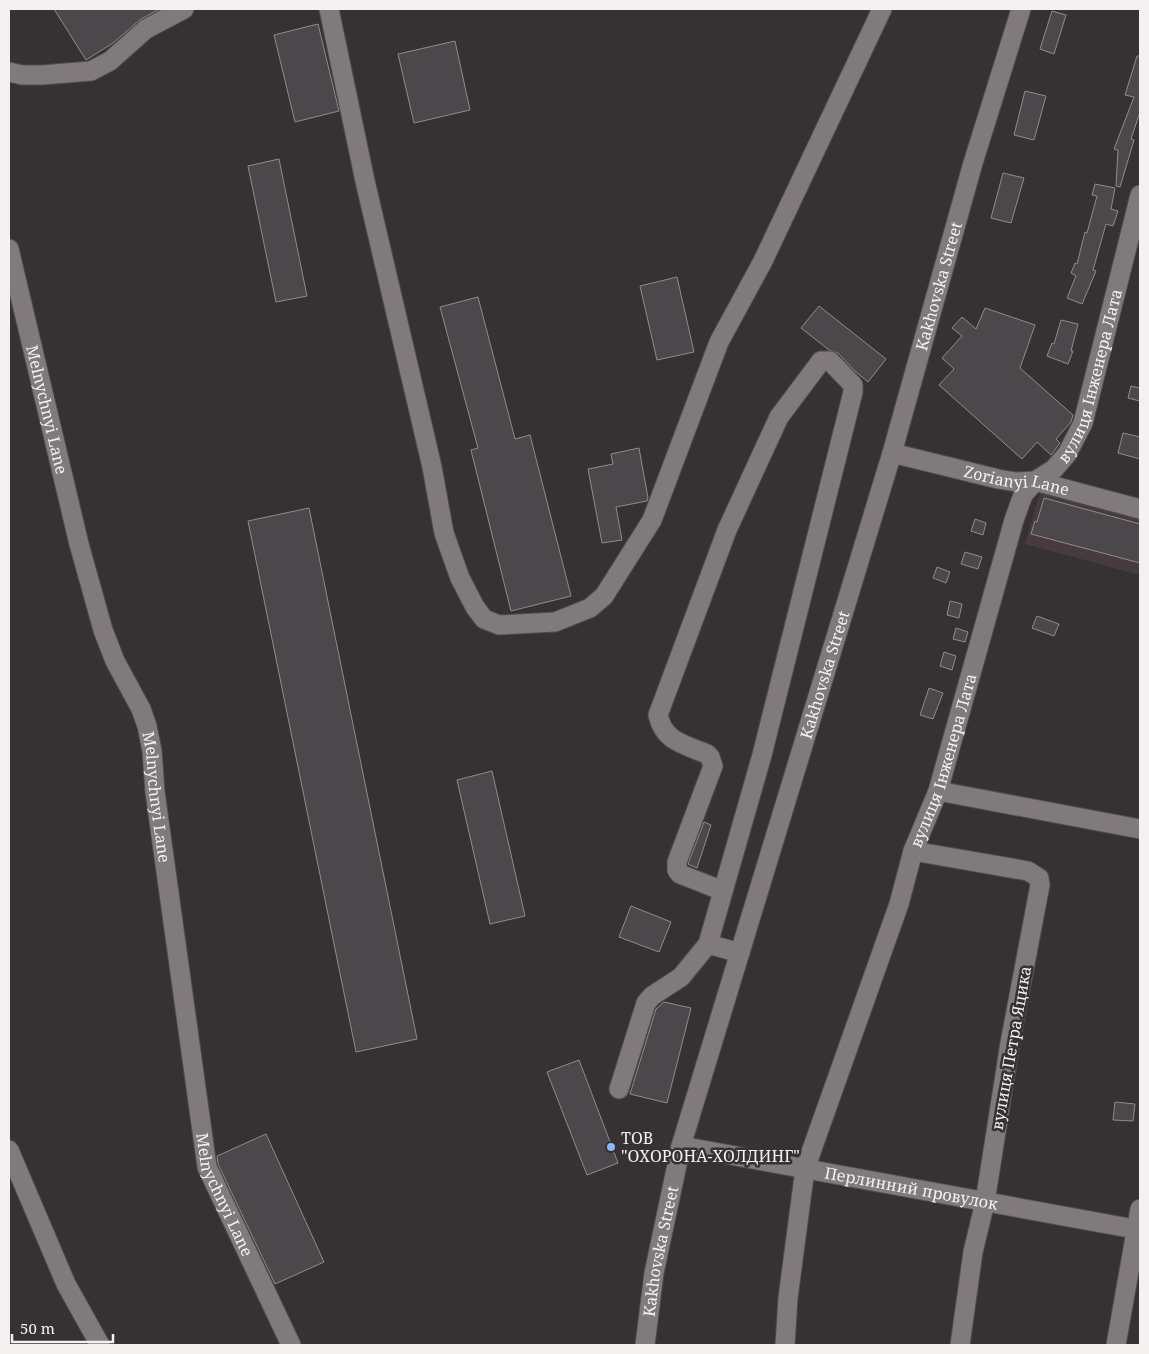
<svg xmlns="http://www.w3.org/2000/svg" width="1149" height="1354" font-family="'Noto Serif',serif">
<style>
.built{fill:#473b3e}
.building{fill:#4b474a;stroke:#908b8e}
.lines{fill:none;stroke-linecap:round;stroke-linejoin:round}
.minor-casing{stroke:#514d4e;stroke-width:21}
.minor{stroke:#807a7c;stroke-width:19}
.poi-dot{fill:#86bbfb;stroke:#363132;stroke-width:2}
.labels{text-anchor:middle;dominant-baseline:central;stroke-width:5;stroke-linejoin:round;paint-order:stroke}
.street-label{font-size:16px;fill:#f4f1f1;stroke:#363132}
.poi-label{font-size:16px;fill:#f4f1f1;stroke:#363132;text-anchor:start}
</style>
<rect width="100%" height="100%" fill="#363132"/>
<!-- built -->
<path class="built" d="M1040,493L1140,519V575L1025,544Z"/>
<!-- building -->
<path class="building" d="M54,9H160L141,19L113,43L86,60Z
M1052,11L1066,15L1054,54L1040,49Z
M318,24L339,111L295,122L274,35Z
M455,41L470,110L414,123L398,54Z
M1137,56H1140V112L1131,139L1134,140L1120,187L1116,186L1118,150L1114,149L1134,97L1125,95Z
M1025,91L1046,96L1034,140L1014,135Z
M279,159L307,296L276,302L248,166Z
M1003,173L1024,178L1011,223L991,218Z
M1095,184L1115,188L1111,209L1118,211L1113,226L1106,224L1093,270L1096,271L1082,304L1067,298L1076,276L1071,273L1075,263L1077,264L1085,232L1087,233L1097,196L1092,195Z
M677,277L694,352L657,360L640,286Z
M478,297L515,439L530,435L571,596L511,611L471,450L478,448L440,307Z
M819,306L886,359L868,382L855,371L838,353L829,350L801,328Z
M985,308L1035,325L1020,368L1073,415L1071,422L1056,439L1060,443L1051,455L1037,442L1022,459L939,385L954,369L942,358L962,336L952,328L962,317L976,329Z
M1061,320L1078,324L1071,351H1073L1068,364L1047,356L1052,343L1054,344Z
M1131,386L1140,388V401L1128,398Z
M1123,433L1140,437V459L1118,453Z
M639,448L648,498L647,501L616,507L622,540L602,543L588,469L613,464L611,454Z
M1044,498L1140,524V563L1031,534L1035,521L1037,522Z
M309,508L417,1039L356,1052L248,521Z
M975,519L986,523L983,535L971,531Z
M965,552L982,557L978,569L961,564Z
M937,567L950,572L946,583L933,578Z
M950,601L962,604L959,618L947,615Z
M1037,616L1059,624L1054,636L1032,628Z
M956,628L968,632L965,642L953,639Z
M944,652L956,656L952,670L940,666Z
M929,688L943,693L933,719L920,715Z
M492,771L525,916L490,924L457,780Z
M704,822L711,825L697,868L688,864Z
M631,906L671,922L659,952L619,937Z
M664,1002L691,1008L667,1103L630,1094L656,1009Z
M579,1060L618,1163L587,1175L547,1072Z
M1115,1102L1135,1104L1133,1121L1113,1120Z
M266,1134L324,1262L275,1284L218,1164L217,1156Z"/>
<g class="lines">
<defs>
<g id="minor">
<path d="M329,9L365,181L432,467L444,533L460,578L475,607L484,619L499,625L555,622L590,608L604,596L652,520L719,342L763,261L882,9"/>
<path d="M9,72L22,75H42L91,71L110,61L146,29L184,9"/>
<path id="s1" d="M9,249L79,544L103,630L115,661L141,709L147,726L152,751L155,792L207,1167L291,1345"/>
<path id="s2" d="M892,453L998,479L1016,482L1035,481L1140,509"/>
<path d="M938,791L1140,829"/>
<path d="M913,851L1028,871L1039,878L1040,885L1010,1043L985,1202L973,1252L960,1345"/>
<path d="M708,944L740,953"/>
<path d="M619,1089L646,1003L652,996L681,977L708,944L762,755L853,392V385L830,361H821L779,417L727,530L658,715C664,742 684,744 707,754L710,757L713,766L677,862V870L680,874L723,891"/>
<path id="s3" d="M681,1146L1140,1230"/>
<path d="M9,1150L66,1284L100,1345"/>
<path id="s4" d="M645,1345L654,1273L681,1146L892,453L973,163L1021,9"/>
<path id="s5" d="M785,1345L788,1298L805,1169L899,904L913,851L938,791L1014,520L1023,495L1035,481L1054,469L1067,454L1083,423L1140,195"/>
<path d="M1116,1345L1140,1209"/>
</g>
</defs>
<!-- minor casing -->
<use href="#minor" class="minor-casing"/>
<!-- minor -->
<use href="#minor" class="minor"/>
</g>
<!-- markers -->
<circle class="poi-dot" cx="611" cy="1147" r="5"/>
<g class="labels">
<!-- street labels -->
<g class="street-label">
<text stroke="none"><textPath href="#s4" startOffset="1100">Kakhovska Street</textPath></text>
<text stroke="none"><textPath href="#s5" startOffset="1029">вулиця Інженера Лата</textPath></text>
<text stroke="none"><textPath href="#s1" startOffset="165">Melnychnyi Lane</textPath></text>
<text stroke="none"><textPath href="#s2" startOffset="128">Zorianyi Lane</textPath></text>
<text stroke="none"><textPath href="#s4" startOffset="695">Kakhovska Street</textPath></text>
<text stroke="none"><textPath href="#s5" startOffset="609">вулиця Інженера Лата</textPath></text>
<text stroke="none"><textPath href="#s1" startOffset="570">Melnychnyi Lane</textPath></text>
<text transform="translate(1011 1048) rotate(-80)">вулиця Петра Яцика</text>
<text stroke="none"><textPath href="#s3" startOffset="234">Перлинний провулок</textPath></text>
<text stroke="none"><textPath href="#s1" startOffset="975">Melnychnyi Lane</textPath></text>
<text stroke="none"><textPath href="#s4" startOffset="95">Kakhovska Street</textPath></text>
</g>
<!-- poi labels -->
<g class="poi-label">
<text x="621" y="1138">ТОВ<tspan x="621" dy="18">"ОХОРОНА-ХОЛДИНГ"</tspan></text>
</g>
</g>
<!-- border -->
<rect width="1149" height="1354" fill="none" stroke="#f4f1f1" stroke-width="20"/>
<!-- scale -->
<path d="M12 1334v8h101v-8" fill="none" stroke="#f4f1f1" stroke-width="2.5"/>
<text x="20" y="1334" font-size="15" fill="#f4f1f1" stroke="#363132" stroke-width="4" paint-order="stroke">50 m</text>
</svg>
